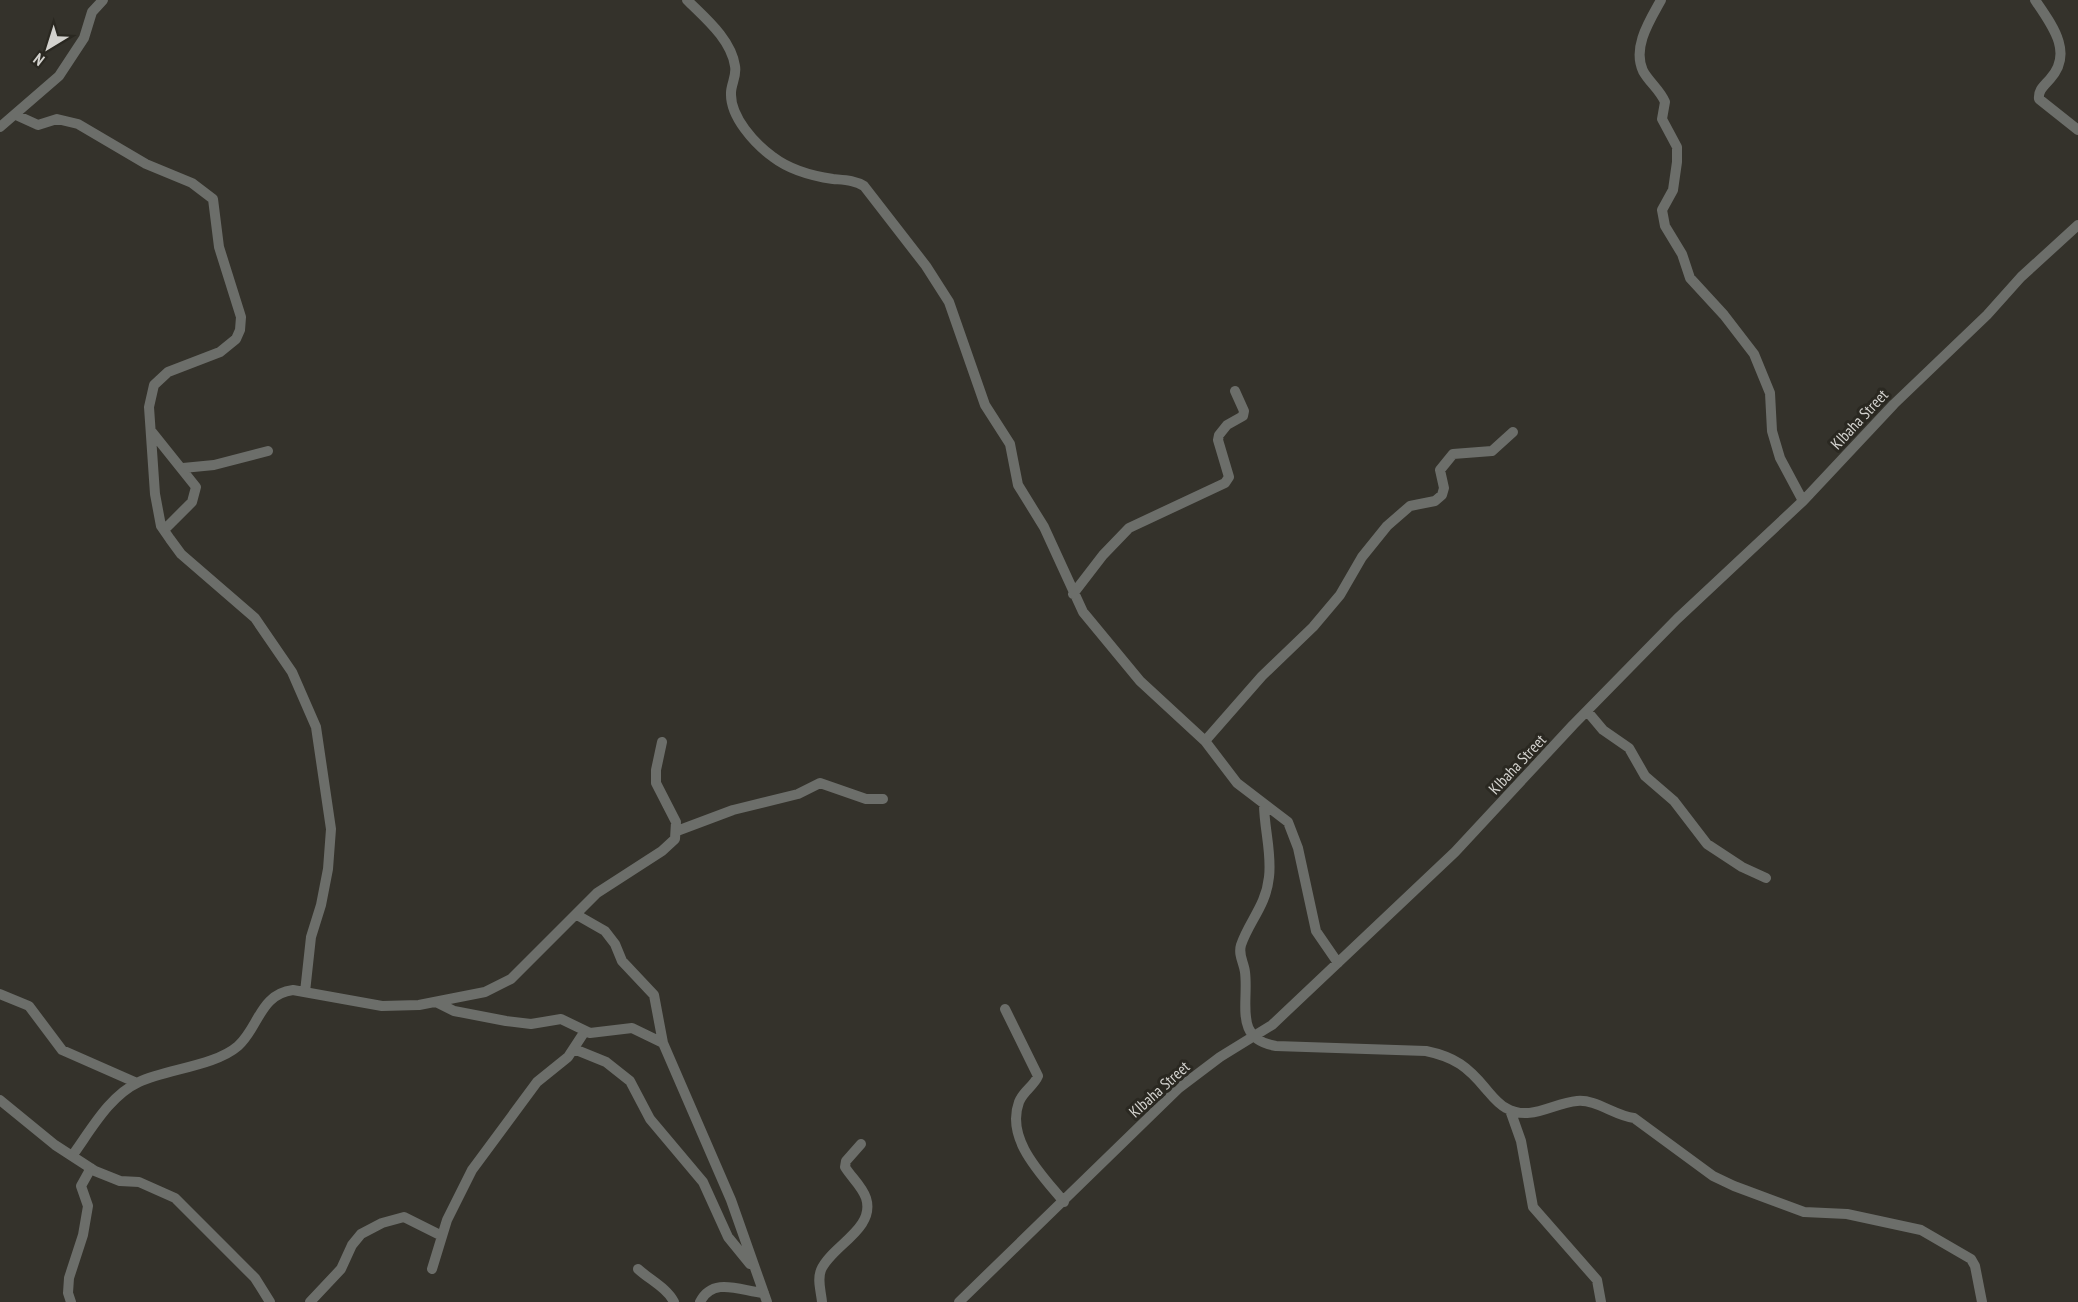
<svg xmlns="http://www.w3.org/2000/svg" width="2078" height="1302" font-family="'PT Sans Narrow',sans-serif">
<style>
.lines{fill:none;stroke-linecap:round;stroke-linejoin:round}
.street{stroke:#6c6e6a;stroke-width:10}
.labels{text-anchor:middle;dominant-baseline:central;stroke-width:6;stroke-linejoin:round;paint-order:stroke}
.street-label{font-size:16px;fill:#d3d2ce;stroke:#2a2821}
</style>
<rect width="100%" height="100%" fill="#34322b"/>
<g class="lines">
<!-- street -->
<path class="street" d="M687,0C705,18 731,39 735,66C737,76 731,84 731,93C730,117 755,144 773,157C790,170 812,176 833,179C844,180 855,180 864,186L926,266L949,302L985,405L1010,444L1018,485L1044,527L1083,612L1140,681L1205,741L1237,783L1288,822L1298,848L1316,931L1338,963
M1661,0C1650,20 1632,47 1643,71C1649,82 1660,90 1665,102L1662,119L1677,147V162L1673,190L1662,210L1665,226L1682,254L1690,278L1724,315L1754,354L1770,393L1772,431L1780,458L1803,501
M2035,0C2052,25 2074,53 2050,79C2044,86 2038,90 2039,99L2078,130
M16,115L38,125L57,119L78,124L146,164L192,183L213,199L219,247L241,317L240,330L236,339L220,352L168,372L154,385L149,407L155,494L161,526L170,539L181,554L255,618L292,672L316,727L331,829L328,869L321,905L311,937L305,992
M0,127L59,76L84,38L92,12L103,0
M152,432L196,487L192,502L164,530
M183,468L214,465L268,451
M1073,594L1103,555L1129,528L1225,483L1229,477L1218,440L1219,435L1227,425L1243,416L1244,411L1235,391
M1587,711L1603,730L1629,748L1645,776L1674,801L1707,844L1742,867L1766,878
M1205,741L1262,676L1313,627L1340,595L1362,557L1387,526L1410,506L1435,501L1442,495L1444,488L1440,470L1453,454L1492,451L1513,432
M1264,804C1264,828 1272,853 1269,877C1266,906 1249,921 1241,945C1238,955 1244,963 1245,972C1249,1003 1233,1039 1276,1046L1426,1051C1455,1057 1468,1067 1486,1089C1492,1096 1498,1104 1506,1108C1530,1122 1553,1103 1577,1101C1596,1099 1615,1116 1634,1118L1713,1176L1734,1186L1804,1212L1847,1214L1921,1230L1971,1259L1975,1266L1982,1302
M677,831L733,810L798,794L820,783L866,799H883
M577,915L605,931L615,944L622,961L654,995L663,1043L731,1200L767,1302
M0,994L29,1006L62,1050L137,1083
M438,1003L454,1011L506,1021L531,1024L561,1019L590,1033L632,1028L663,1043
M1005,1009L1038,1076C1034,1086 1023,1091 1019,1102C1005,1140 1043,1176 1064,1202
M574,1049L606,1062L630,1081L650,1119L703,1182L728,1237L750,1264
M0,1100L55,1145L95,1171L120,1181L139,1182L175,1198L255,1278L270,1302
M1510,1110L1521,1141L1533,1207L1597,1280L1601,1302
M72,1156C91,1130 109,1096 139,1082C167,1069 215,1066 238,1046C259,1027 260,994 293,990L382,1006L419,1005L485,992L511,979L597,893L662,851L675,839L676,822L656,783V770L662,742
M432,1269L447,1220L472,1170L537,1082L568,1057L585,1031
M638,1269C650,1280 667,1288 674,1302
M71,1302L68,1293L69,1278L83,1235L88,1206L81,1186L91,1168
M310,1302L341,1269L352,1245L361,1234L382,1223L404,1217L442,1236
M700,1302C713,1276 741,1291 764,1293
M822,1302C821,1291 817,1280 821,1270C831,1246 876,1229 866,1198C862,1186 851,1177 845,1167L846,1161L861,1144
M959,1302L1179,1088L1220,1057L1272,1025L1455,852L1573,725L1677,619L1803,501L1894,404L1987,315L2021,277L2078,225"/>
</g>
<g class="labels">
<!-- street labels -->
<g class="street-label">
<text transform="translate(1859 419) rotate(-47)">KIbaha Street</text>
<text transform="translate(1517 764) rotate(-47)">KIbaha Street</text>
<text transform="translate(1159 1089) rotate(-42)">KIbaha Street</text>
</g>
</g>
<!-- north arrow -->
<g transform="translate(48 48) rotate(218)" stroke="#2a2821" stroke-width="4.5" paint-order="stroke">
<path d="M0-4.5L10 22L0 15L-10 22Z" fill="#d3d2ce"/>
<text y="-9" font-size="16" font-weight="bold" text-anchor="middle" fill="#d3d2ce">N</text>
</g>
</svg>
